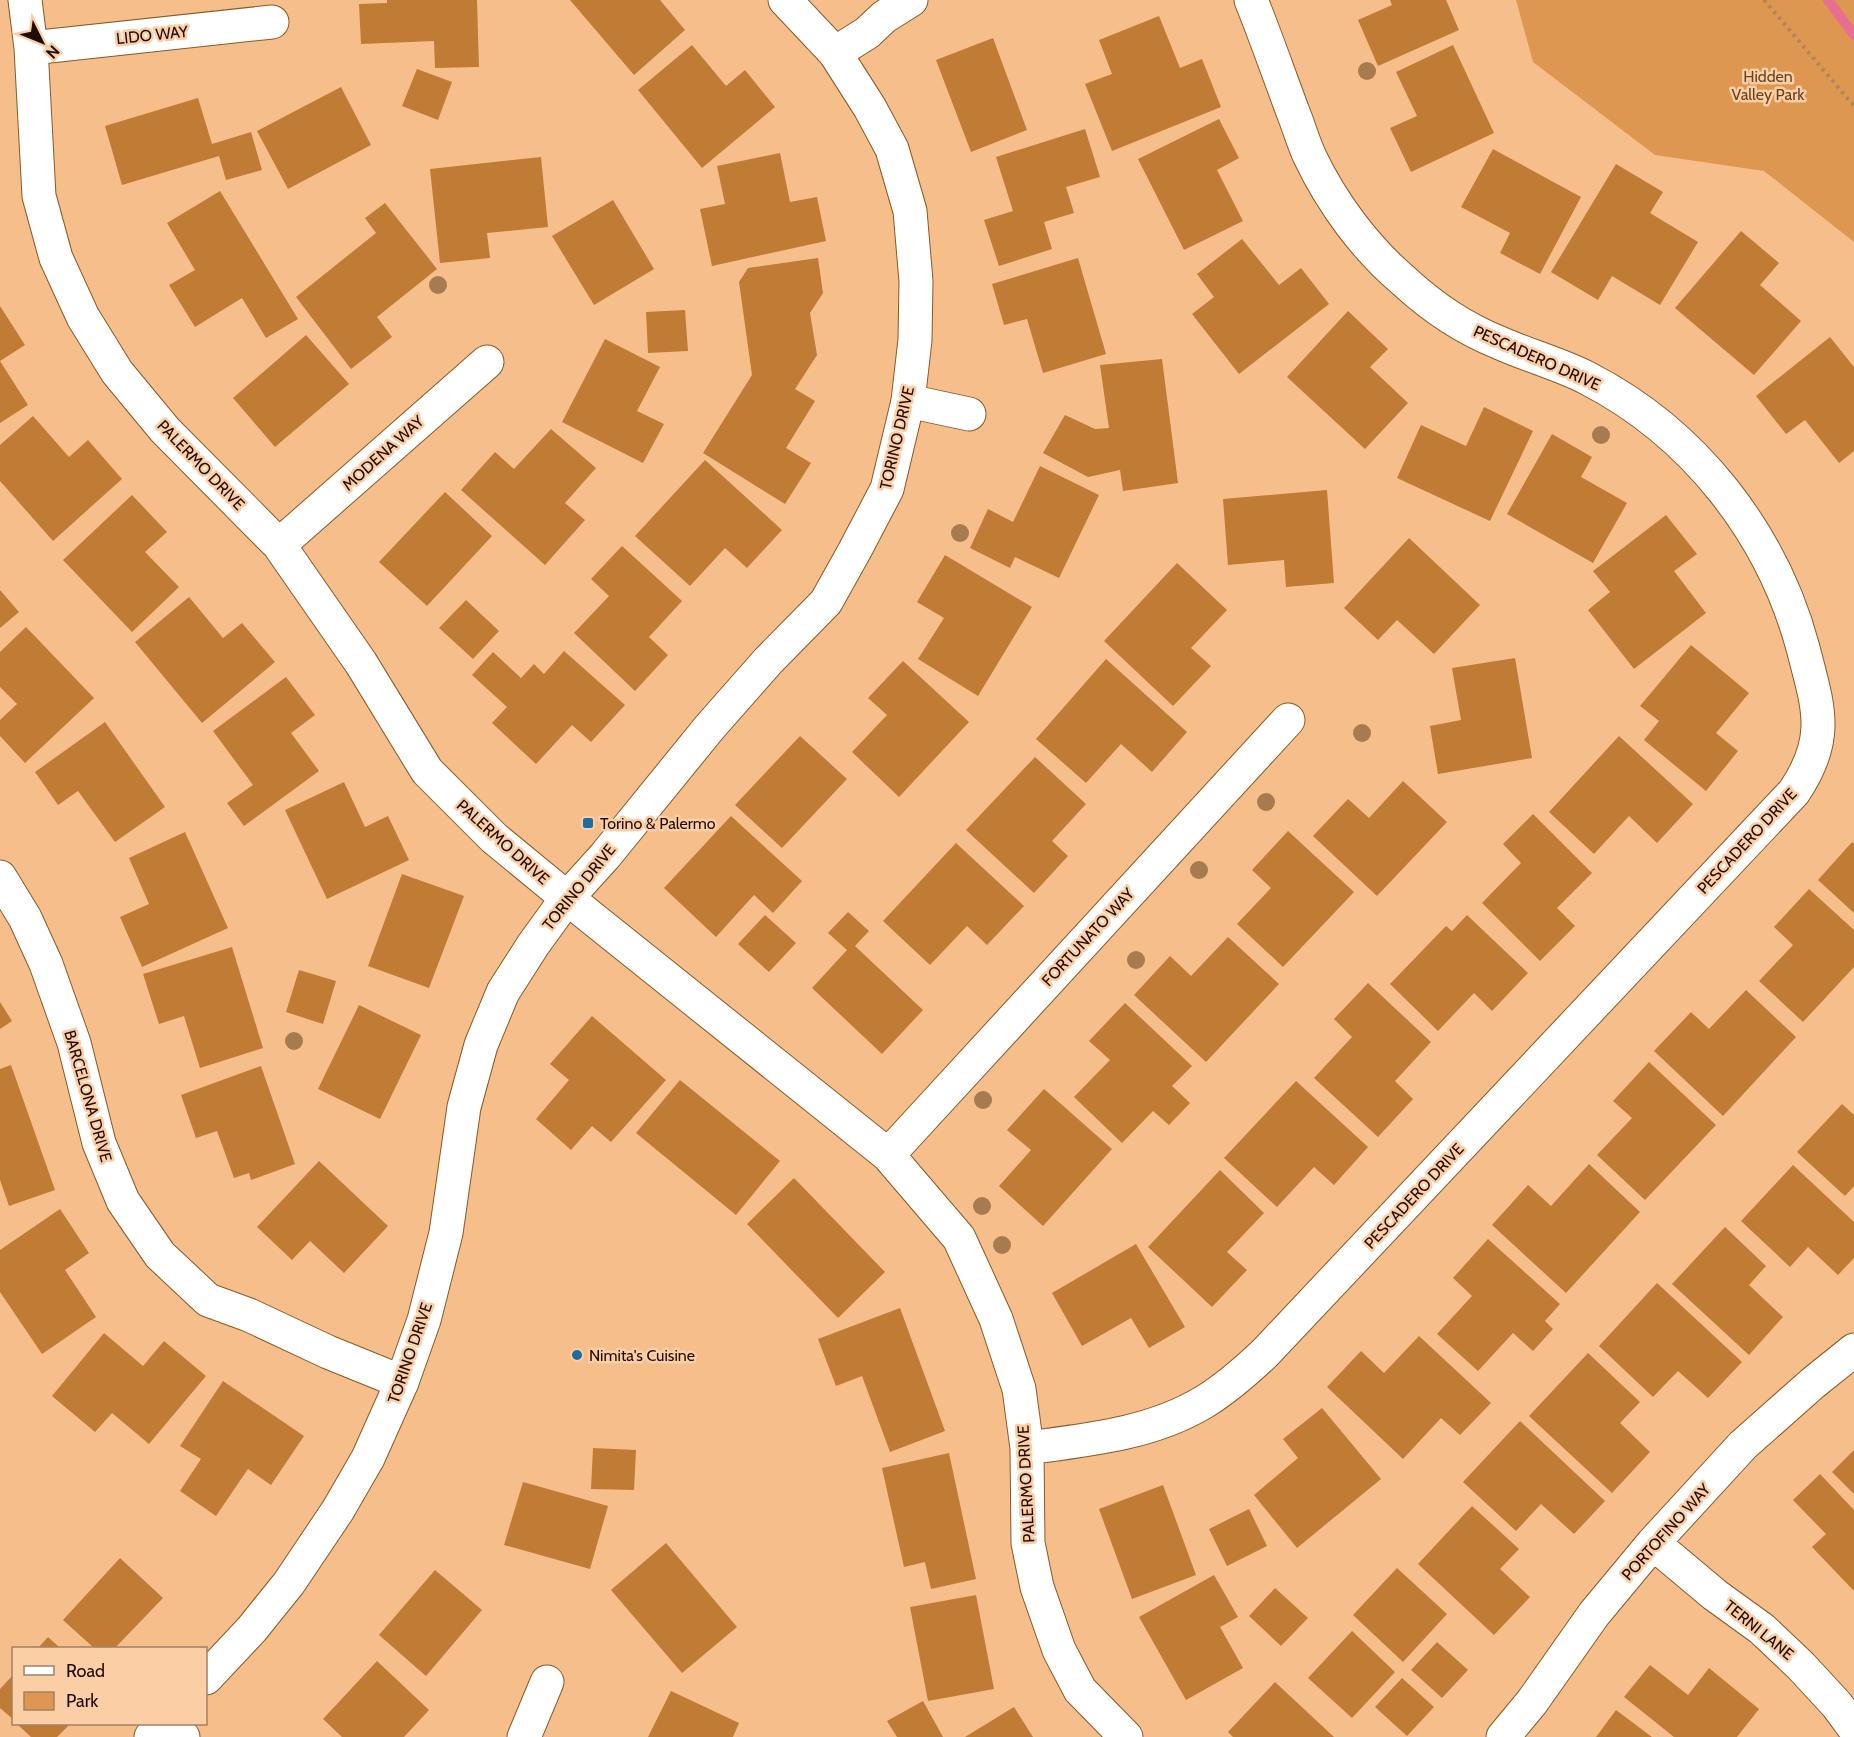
<svg xmlns="http://www.w3.org/2000/svg" width="1854" height="1737" font-family="Cabin,sans-serif">
<style>
.green{fill:#de9751}
.lines{fill:none;stroke-linecap:round;stroke-linejoin:round}
.stream{stroke:#e66f92;stroke-width:10}
.building{fill:#c07b34}
.minor-casing{stroke:#8a5926;stroke-width:35}
.tertiary-casing{stroke:#8a5926;stroke-width:35}
.path{stroke:#b0845e;stroke-width:4;stroke-dasharray:3 4.5;stroke-linecap:butt}
.minor{stroke:#fff;stroke-width:33}
.tertiary{stroke:#fff;stroke-width:33}
.tree{fill:#a87a50}
.poi-dot{fill:#216c9f;stroke:#fbcea6;stroke-width:2}
.labels{text-anchor:middle;dominant-baseline:central;stroke-width:5;stroke-linejoin:round;paint-order:stroke}
.street-label{font-size:16px;fill:#200c00;stroke:#fbcea6}
.park-label{font-size:16px;fill:#68431f;stroke:#fbcea6}
.poi-label{font-size:16px;fill:#200c00;stroke:#fbcea6;text-anchor:start}
</style>
<rect width="100%" height="100%" fill="#f6be8b"/>
<!-- green -->
<path class="green" d="M1516,0H1854V242L1764,171L1655,155L1533,62Z"/>
<g class="lines">
<!-- stream -->
<path class="stream" d="M1828,0L1854,35"/>
</g>
<!-- building -->
<path class="building" d="M387,0H477L479,67L435,68L434,41L361,44L359,4L387,3Z
M570,0H660L685,30L634,75Z
M1390,0H1446L1459,30L1378,66L1358,20L1392,5Z
M1159,16L1180,68L1202,59L1221,107L1112,151L1085,84L1112,74L1099,40Z
M993,38L1027,130L971,152L936,60Z
M692,45L726,86L745,70L775,107L702,168L638,90Z
M1453,45L1494,133L1411,172L1390,128L1417,116L1396,72Z
M417,69L452,82L438,120L402,106Z
M341,87L371,145L288,189L257,131Z
M198,98L212,144L251,132L262,170L226,180L219,156L122,185L105,126Z
M1219,119L1239,158L1217,170L1243,221L1184,250L1138,159Z
M1085,129L1100,177L1066,187L1074,213L1044,222L1052,249L999,266L984,220L1013,211L996,157Z
M1493,149L1581,197L1540,274L1500,253L1510,233L1461,207Z
M780,153L790,202L817,197L826,241L712,266L700,209L725,204L717,166Z
M541,157L548,227L487,233L490,258L440,263L430,169Z
M1616,164L1663,192L1650,213L1698,242L1660,305L1612,276L1598,300L1551,272Z
M220,191L298,319L266,338L242,298L195,327L169,285L195,270L167,223Z
M613,200L654,269L594,305L552,236Z
M385,203L437,269L377,317L392,337L351,369L296,297L376,233L365,218Z
M1741,231L1779,263L1760,285L1801,321L1754,375L1675,308Z
M1242,239L1279,285L1301,268L1329,304L1239,374L1192,314L1214,297L1197,274Z
M818,258L823,293L810,313L817,355L795,389L815,401L786,448L811,463L785,504L703,453L752,375L739,282L748,268Z
M1078,258L1106,354L1043,373L1027,319L1004,325L992,284Z
M0,306L25,345L0,361L28,405L0,423Z
M685,310L688,351L648,353L646,312Z
M1348,311L1388,349L1370,367L1408,403L1365,449L1287,377Z
M306,335L349,384L275,447L233,398Z
M1830,337L1854,367V451L1839,463L1805,420L1786,434L1756,396Z
M605,339L660,367L637,411L664,424L643,463L562,422Z
M1162,359L1178,483L1123,491L1120,470L1088,477L1043,453L1065,415L1095,429L1109,428L1100,365Z
M1484,407L1533,431L1490,521L1397,478L1421,425L1466,446Z
M33,416L69,457L88,440L122,479L53,541L0,481V445Z
M551,429L596,468L565,503L585,520L545,565L461,490L495,452L514,469Z
M1552,434L1592,457L1581,477L1627,503L1593,563L1507,514Z
M705,460L782,530L747,568L725,548L690,586L635,536Z
M1040,466L1099,495L1059,578L1015,557L1010,568L970,548L988,509L1013,522Z
M1327,490L1334,583L1286,587L1284,560L1228,565L1223,499Z
M445,492L492,536L427,606L379,562Z
M132,495L167,532L145,552L179,587L132,632L63,560Z
M1666,515L1697,554L1674,571L1706,613L1634,669L1588,610L1610,592L1593,571Z
M1409,538L1480,605L1434,654L1397,620L1378,640L1344,608Z
M622,546L682,601L649,637L668,655L635,691L574,633L609,596L591,579Z
M945,555L1032,607L978,696L918,659L944,618L917,602Z
M1177,563L1227,610L1191,648L1211,666L1173,706L1104,641Z
M0,590L19,612L0,628Z
M189,597L223,638L242,623L275,662L202,723L135,642Z
M466,600L499,631L473,659L439,628Z
M26,627L94,698L25,763L0,736V720L17,704L0,687V652Z
M1691,645L1749,693L1716,733L1738,751L1706,791L1644,740L1659,721L1640,706Z
M564,651L625,705L591,742L572,725L536,764L492,723L507,707L472,675L493,652L521,678L534,664L544,674Z
M1515,658L1532,758L1438,774L1430,726L1461,720L1452,668Z
M1106,659L1187,732L1152,772L1121,744L1086,783L1036,739Z
M903,661L969,722L899,797L852,752L887,715L868,698Z
M286,677L315,715L291,733L319,771L244,826L227,803L253,785L213,731Z
M105,722L165,807L115,842L78,791L58,805L35,772Z
M800,736L847,779L782,848L735,805Z
M1619,736L1693,804L1657,843L1629,816L1594,854L1549,812Z
M1035,757L1086,804L1052,841L1068,856L1034,893L966,830Z
M1403,781L1447,822L1377,896L1313,836L1348,799L1369,818Z
M344,782L365,827L388,816L409,860L327,899L285,810Z
M1533,814L1592,873L1557,908L1575,926L1540,961L1482,903L1521,863L1503,844Z
M731,816L802,881L773,913L754,895L716,937L664,888Z
M1288,831L1354,892L1283,967L1237,924L1271,888L1252,870Z
M185,832L228,928L142,967L120,917L149,904L129,858Z
M1852,842L1854,844V913L1818,880Z
M956,843L1024,906L987,945L967,926L930,965L883,921Z
M402,874L464,896L429,988L368,966Z
M1809,889L1854,930V967L1803,1022L1759,981L1793,945L1774,927Z
M848,912L869,931L855,946L923,1010L882,1054L812,988L847,950L828,933Z
M765,915L796,943L769,972L738,944Z
M1467,915L1528,973L1492,1011L1474,993L1438,1031L1390,984L1446,926L1452,931Z
M1228,937L1279,984L1206,1062L1134,995L1170,956L1191,976Z
M232,947L263,1048L200,1068L184,1016L159,1024L143,974Z
M299,970L336,981L323,1024L286,1012Z
M1368,983L1431,1042L1395,1081L1413,1099L1378,1137L1314,1078L1352,1037L1334,1019Z
M1746,990L1796,1037L1723,1116L1654,1051L1691,1012L1709,1029Z
M0,1002L12,1021L0,1029Z
M1125,1003L1192,1066L1172,1086L1190,1103L1169,1125L1153,1111L1122,1143L1074,1097L1110,1060L1089,1041Z
M359,1005L421,1035L380,1119L318,1089Z
M592,1016L666,1080L611,1142L592,1126L571,1150L536,1119L569,1080L550,1064Z
M1649,1062L1716,1125L1645,1200L1597,1155L1632,1118L1613,1101Z
M11,1065L55,1190L9,1206L0,1180V1069Z
M261,1066L295,1164L251,1180L249,1173L234,1178L217,1131L196,1138L181,1095Z
M680,1080L780,1161L736,1215L636,1133Z
M1296,1081L1368,1147L1334,1185L1314,1167L1277,1207L1224,1158Z
M1044,1089L1112,1149L1043,1226L999,1186L1031,1150L1007,1130Z
M1842,1104L1854,1115V1186L1845,1196L1797,1152Z
M319,1161L388,1226L344,1273L310,1241L292,1260L257,1227Z
M1589,1164L1640,1212L1566,1293L1492,1225L1528,1185L1551,1206Z
M1793,1165L1854,1222V1258L1838,1275L1808,1247L1790,1267L1741,1221Z
M1220,1170L1264,1213L1227,1252L1247,1270L1212,1307L1148,1247Z
M794,1178L885,1272L838,1318L747,1224Z
M60,1209L89,1253L65,1270L96,1317L42,1354L0,1292V1250Z
M1725,1227L1766,1266L1749,1285L1783,1317L1749,1355L1672,1284Z
M1488,1239L1560,1304L1545,1321L1553,1329L1533,1351L1513,1333L1478,1371L1437,1334L1472,1296L1453,1278Z
M1136,1244L1185,1327L1149,1348L1131,1318L1082,1346L1052,1293Z
M1657,1283L1742,1362L1708,1398L1678,1371L1653,1397L1599,1346Z
M900,1308L945,1431L890,1452L862,1376L836,1386L818,1339Z
M104,1333L143,1366L164,1341L206,1376L149,1444L112,1413L95,1432L52,1396Z
M1419,1336L1491,1403L1460,1435L1441,1418L1403,1459L1327,1387L1361,1351L1384,1373Z
M1588,1353L1640,1402L1620,1423L1650,1452L1612,1493L1529,1416Z
M223,1381L304,1436L271,1485L248,1469L216,1516L180,1491L201,1459L180,1446Z
M1322,1408L1381,1479L1297,1548L1254,1495L1298,1458L1283,1439Z
M1520,1421L1605,1501L1574,1534L1541,1504L1516,1531L1463,1482Z
M593,1448L636,1450L634,1490L591,1489Z
M1854,1450V1494L1832,1472Z
M949,1453L976,1579L931,1589L925,1562L904,1567L882,1468Z
M1820,1474L1854,1510V1591L1812,1547L1826,1534L1793,1500Z
M523,1482L608,1506L590,1569L504,1545Z
M1163,1485L1196,1575L1132,1599L1099,1509Z
M1472,1506L1519,1549L1500,1569L1530,1597L1494,1635L1418,1564Z
M1249,1509L1267,1546L1227,1566L1209,1529Z
M666,1543L737,1627L682,1673L611,1590Z
M120,1558L163,1598L115,1648H94L63,1620Z
M1397,1568L1447,1614L1403,1662L1353,1615Z
M435,1570L482,1610L426,1676L379,1635Z
M1214,1575L1238,1617L1220,1627L1243,1668L1186,1700L1139,1617Z
M1275,1588L1308,1618L1281,1646L1249,1616Z
M976,1595L994,1689L928,1701L910,1607Z
M1352,1631L1395,1672L1352,1718L1308,1678Z
M48,1637L60,1648H38Z
M1437,1642L1468,1670L1442,1698L1411,1670Z
M377,1661L429,1710L404,1737H342L323,1719Z
M1650,1665L1688,1695L1709,1668L1759,1709L1737,1737H1674L1624,1697Z
M14,1674V1720L0,1708V1689Z
M1402,1678L1434,1707L1407,1736L1375,1707Z
M1275,1682L1334,1737H1233L1228,1732Z
M671,1691L739,1723L733,1737H648Z
M923,1701L943,1737H897L887,1721Z
M1014,1707L1033,1737H965Z
M1616,1710L1652,1737H1596Z
M17,1724H70L57,1737H31Z"/>
<g class="lines">
<defs>
<path id="minor" d="M25,0L31,48L39,196L56,258L83,317L117,372L165,430L279,545L361,663L427,771L494,838L567,898L888,1155L959,1238L996,1319L1019,1389L1027,1448L1028,1543L1037,1587L1059,1650L1080,1690L1126,1737
M31,48L272,22
M835,53L867,33L884,17L911,0
M908,401L969,414
M279,545L487,362
M0,877L25,918L46,964L74,1043L99,1143L123,1201L160,1255L208,1300L249,1315L328,1352L402,1382
M888,1155L1288,720
M1027,1448C1087,1440 1151,1434 1204,1402C1227,1388 1246,1371 1265,1353L1794,792C1831,737 1818,707 1803,648C1772,533 1694,433 1587,378C1560,364 1529,356 1500,343C1465,329 1432,307 1404,281C1365,248 1332,203 1310,157C1303,142 1299,127 1293,112C1279,75 1266,37 1251,0
M1653,1543L1715,1595L1762,1629L1801,1666L1837,1705L1854,1728
M170,1724L183,1737
M524,1737L547,1682
M1503,1737L1532,1702L1594,1614L1653,1543L1743,1445L1813,1383L1854,1350"/>
<path id="tertiary" d="M206,1678L252,1629L289,1583L338,1510L368,1458L402,1382L424,1320L446,1233L464,1107L481,1045L503,992L533,945L567,898L605,856L709,728L768,661L826,602L855,550L887,489L908,401L915,340L916,281L910,211L892,149L870,108L835,53L785,0
M151,1737L164,1724"/>
</defs>
<!-- minor casing -->
<use href="#minor" class="minor-casing"/>
<!-- tertiary casing -->
<use href="#tertiary" class="tertiary-casing"/>
<!-- path -->
<path class="path" d="M1764,0L1854,106"/>
<!-- minor -->
<use href="#minor" class="minor"/>
<!-- tertiary -->
<use href="#tertiary" class="tertiary"/>
</g>
<!-- trees -->
<g class="tree">
<circle cx="1367" cy="71" r="9"/>
<circle cx="438" cy="285" r="9"/>
<circle cx="1601" cy="435" r="9"/>
<circle cx="960" cy="533" r="9"/>
<circle cx="1362" cy="733" r="9"/>
<circle cx="1266" cy="802" r="9"/>
<circle cx="1199" cy="870" r="9"/>
<circle cx="1136" cy="960" r="9"/>
<circle cx="294" cy="1041" r="9"/>
<circle cx="983" cy="1100" r="9"/>
<circle cx="982" cy="1206" r="9"/>
<circle cx="1002" cy="1245" r="9"/>
</g>
<!-- markers -->
<g class="poi-dot">
<rect x="582" y="817" width="12" height="12" rx="3"/>
<circle cx="577" cy="1355" r="6"/>
</g>
<g class="labels">
<!-- street labels -->
<g class="street-label">
<text transform="translate(152 35) rotate(-6)">LIDO WAY</text>
<text transform="translate(1537 358) rotate(24)">PESCADERO DRIVE</text>
<text transform="translate(897 438) rotate(-77)">TORINO DRIVE</text>
<text transform="translate(383 453) rotate(-42)">MODENA WAY</text>
<text transform="translate(201 465) rotate(46)">PALERMO DRIVE</text>
<text transform="translate(1747 841) rotate(-47)">PESCADERO DRIVE</text>
<text transform="translate(503 842) rotate(42)">PALERMO DRIVE</text>
<text transform="translate(579 887) rotate(-51)">TORINO DRIVE</text>
<text transform="translate(1088 937) rotate(-47)">FORTUNATO WAY</text>
<text transform="translate(88 1096) rotate(74)">BARCELONA DRIVE</text>
<text transform="translate(1414 1196) rotate(-47)">PESCADERO DRIVE</text>
<text transform="translate(410 1353) rotate(-71)">TORINO DRIVE</text>
<text transform="translate(1026 1484) rotate(-93)">PALERMO DRIVE</text>
<text transform="translate(1666 1532) rotate(-48)">PORTOFINO WAY</text>
<text transform="translate(1759 1630) rotate(39)">TERNI LANE</text>
</g>
<!-- park labels -->
<g class="park-label">
<text x="1768" y="76">Hidden<tspan x="1768" dy="18">Valley Park</tspan></text>
</g>
<!-- poi labels -->
<g class="poi-label">
<text x="600" y="823">Torino &amp; Palermo</text>
<text x="589" y="1355">Nimita's Cuisine</text>
</g>
</g>
<!-- legend -->
<rect x="12" y="1647" width="195" height="78" fill="#fbcea6" stroke="#a38064" stroke-width="1.5"/>
<rect x="24" y="1666" width="30" height="9" fill="#ffffff" stroke="#a38064" stroke-width="1.5"/>
<text x="66" y="1677" font-size="18" fill="#200c00">Road</text>
<rect x="24" y="1692" width="30" height="18" fill="#de9751" stroke="#a38064" stroke-width="1.5"/>
<text x="66" y="1707" font-size="18" fill="#200c00">Park</text>
<!-- north arrow -->
<g transform="translate(42 42) rotate(133)" stroke="#fbcea6" stroke-width="4.5" paint-order="stroke">
<path d="M0-4.5L10 22L0 15L-10 22Z" fill="#200c00"/>
<text y="-9" font-size="16" font-weight="bold" text-anchor="middle" fill="#200c00">N</text>
</g>
</svg>
